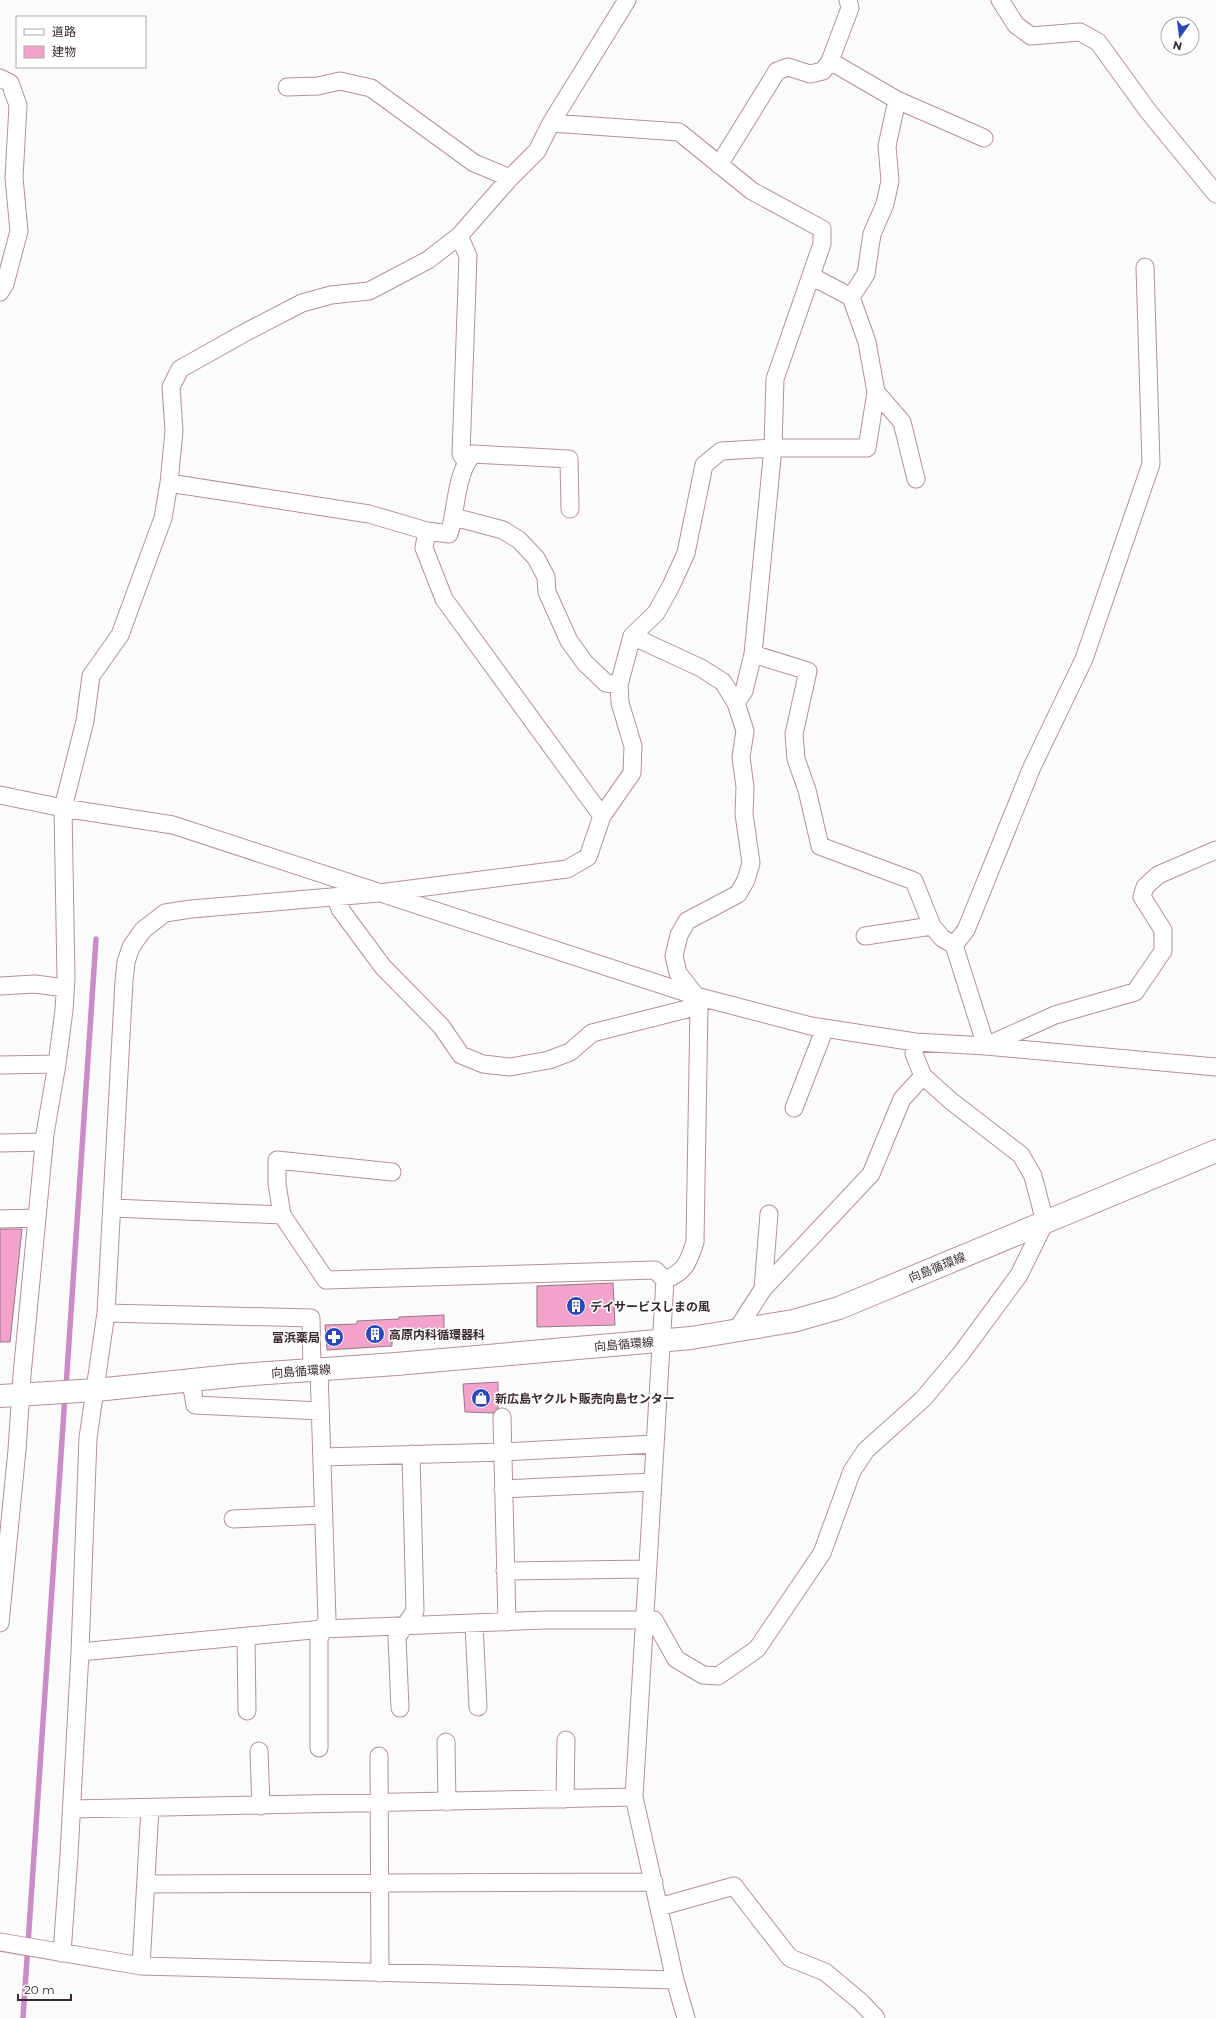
<svg xmlns="http://www.w3.org/2000/svg" width="1216" height="2018" font-family="Montserrat,'Noto Sans JP',sans-serif">
<style>
.lines{fill:none;stroke-linecap:round;stroke-linejoin:round}
.stream{stroke:#c98cc7;stroke-width:5.5}
.building{fill:#f3a3cb;stroke:#977686}
.street-casing{stroke:#b69096;stroke-width:19}
.secondary-casing{stroke:#b69096;stroke-width:24}
.street{stroke:#fff;stroke-width:17}
.secondary{stroke:#fff;stroke-width:22}
.labels{text-anchor:middle;dominant-baseline:central;stroke-width:3;stroke-linejoin:round;paint-order:stroke}
.street-label{font-size:12px;fill:#38292b;stroke:#fff}
.poi-label{font-size:12px;font-weight:bold;fill:#38292b;stroke:#fff;text-anchor:start}
</style>
<rect width="100%" height="100%" fill="#fbfbfb"/>
<g class="lines">
<!-- stream -->
<path class="stream" d="M66,1387L96,939
M23,2018L65,1396"/>
</g>
<!-- building -->
<path class="building" d="M0,1229H22L10,1342H0Z
M613,1283L615,1325L537,1327V1286Z
M444,1315V1337L420,1339L418,1334H392V1346L327,1350L325,1325L357,1324V1321L399,1319V1317Z
M498,1382V1408L493,1413L465,1412L463,1384Z"/>
<g class="lines">
<defs>
<path id="street" d="M1000,0L1016,25L1031,36L1080,32L1098,42L1148,111L1216,194
M830,61L897,100L984,138
M0,78L10,83L18,105L14,178L19,231L5,284L0,292
M287,87L318,86L340,81L371,88L474,163L510,178
M551,123L679,132L752,191L822,229V244L775,379L773,448L753,654L744,691L736,703
M719,165L777,71L788,67L810,74L823,71L830,61L850,8L848,0
M459,236L468,256L461,454L466,462
M851,297L866,274L872,234L885,204L890,181L887,146L897,100
M876,392L902,422L916,479
M169,483L369,514L427,531L449,534C457,509 455,474 473,454L569,459L570,509
M454,517L503,530L519,540L536,558L546,577L547,592L569,641L585,663L606,683L619,685
M427,531L424,548L444,599L602,816
M632,636L701,668L723,682L736,703L745,731L741,757L745,787L744,814L751,863L746,880L738,894L687,921L679,935L674,956L678,973L696,996L699,1006L695,1242C688,1263 686,1271 665,1280L634,1797L675,1980L686,2018
M753,654L808,671L794,734L796,759L807,790L820,846L914,881L932,926L942,938L954,945L986,1046L1055,1015L1135,992L1163,951V930L1142,897L1145,887L1158,875L1216,850
M0,795L63,808L173,825L696,996L811,1026L915,1042L986,1046L1216,1067
M336,897L340,909L383,967L441,1026L461,1055L483,1064L510,1067L549,1060L570,1052L592,1033L699,1006
M865,936L932,926
M954,945L966,930L1032,767L1084,659L1151,464L1145,267
M0,986L35,984L65,988
M0,1065L57,1064
M794,1108L825,1028
M0,1143L44,1142
M392,1172L277,1160V1184L282,1215L326,1280L655,1270L665,1280
M112,1208L282,1215
M0,1219L37,1218
M763,1289L769,1214
M106,1313L311,1318L312,1370
M736,1331L763,1289L871,1174L902,1099L923,1076
M319,1370L327,1619L319,1639V1748
M191,1382L195,1405L320,1411
M502,1417L507,1622
M322,1457L503,1452L654,1444
M503,1489L652,1482
M233,1519L324,1515
M505,1571L647,1569
M0,1623L17,1450L22,1375L45,1134L57,1064L64,1010L66,978L63,808L85,721L91,676L120,635L163,518L169,483L174,431L171,387L180,369L246,332L302,303L331,295L369,291L428,260L459,236L510,178L537,151L551,123L627,0
M474,1624L478,1707
M246,1636L247,1711
M80,1652L323,1629L545,1620H654L676,1659L703,1675L718,1676L757,1649L822,1553L852,1471L866,1450L923,1399L960,1355L1019,1275L1045,1222L1033,1176L1021,1155L951,1101L923,1076L914,1054L915,1042
M400,1708L397,1637L415,1611L411,1454
M446,1742L447,1802
M259,1751L261,1806
M379,1756L380,1973
M565,1799L566,1740
M72,1809L634,1797
M146,1884L654,1882
M659,1907L734,1886L790,1958L825,1972L861,2002L876,2018
M0,1942L141,1966L675,1980
M62,1953L69,1855L80,1652L88,1438L106,1313L124,981L126,962L131,947L143,930L165,913L191,909L379,893L567,869L588,857L602,816L632,773L633,746L620,703L619,685L632,636L656,613L671,586L686,553L704,465L721,451L773,448H867L876,392L867,342L851,297L811,276
M141,1966L150,1808"/>
<path id="secondary" d="M0,1396L96,1390L241,1375L396,1364L691,1338L793,1321L839,1308L1216,1151"/>
</defs>
<!-- street casing -->
<use href="#street" class="street-casing"/>
<!-- secondary casing -->
<use href="#secondary" class="secondary-casing"/>
<!-- street -->
<use href="#street" class="street"/>
<!-- secondary -->
<use href="#secondary" class="secondary"/>
</g>
<!-- icons -->
<defs>
<symbol id="building-disc" viewBox="-11 -11 22 22"><circle r="9.5" fill="#2c47b8" stroke="#fff"/><path d="M-4-6H4V6H1V3H-1V6H-4ZM-2.5-4.3h1.7v1.8h-1.7ZM.8-4.3h1.7v1.8H.8ZM-2.5-1h1.7V.8h-1.7ZM.8-1h1.7V.8H.8Z" fill="#fff"/></symbol>
<symbol id="pharmacy-disc" viewBox="-11 -11 22 22"><circle r="9.5" fill="#2c47b8" stroke="#fff"/><path d="M-2-6h4v4h4v4h-4v4h-4v-4h-4v-4h4Z" fill="#fff"/></symbol>
<symbol id="shop-disc" viewBox="-11 -11 22 22"><circle r="9.5" fill="#2c47b8" stroke="#fff"/><path d="M-5-2.5h2.3a2.7 3.5 0 0 1 5.4 0H5L5.5 6h-11ZM-1.5-2.5h3a1.5 2.3 0 0 0-3 0Z" fill="#fff"/></symbol>
</defs>
<g fill-rule="evenodd">
<use href="#building-disc" x="565" y="1295" width="22" height="22"/>
<use href="#building-disc" x="364" y="1323" width="22" height="22"/>
<use href="#pharmacy-disc" x="323" y="1326" width="22" height="22"/>
<use href="#shop-disc" x="470" y="1387" width="22" height="22"/>
</g>
<g class="labels">
<!-- street labels -->
<g class="street-label">
<text transform="translate(937 1267) rotate(-22)">向島循環線</text>
<text transform="translate(624 1344) rotate(-5)">向島循環線</text>
<text transform="translate(301 1371) rotate(-4)">向島循環線</text>
</g>
<!-- poi labels -->
<g class="poi-label">
<text x="590" y="1306">デイサービスしまの風</text>
<text x="389" y="1334">高原内科循環器科</text>
<text x="320" y="1337" text-anchor="end">富浜薬局</text>
<text x="495" y="1398">新広島ヤクルト販売向島センター</text>
</g>
</g>
<!-- legend -->
<rect x="16" y="16" width="130" height="52" fill="#ffffff" stroke="#afa9aa"/>
<rect x="24" y="29" width="20" height="6" fill="#ffffff" stroke="#afa9aa"/>
<text x="52" y="36" font-size="12" fill="#38292b">道路</text>
<rect x="24" y="46" width="20" height="12" fill="#f3a3cb" stroke="#afa9aa"/>
<text x="52" y="56" font-size="12" fill="#38292b">建物</text>
<!-- north arrow -->
<g transform="translate(1180 36) rotate(194)"><circle r="19" fill="#ffffff" stroke="#afa9aa"/>
<path d="M0-3L7 15L0 10L-7 15Z" fill="#2c47b8"/>
<text y="-6" font-size="11" font-weight="bold" text-anchor="middle" fill="#38292b">N</text>
</g>
<!-- scale -->
<path d="M18 1994v6h53v-6" fill="none" stroke="#38292b" stroke-width="2"/>
<text x="24" y="1994" font-size="12" fill="#38292b" stroke="#ffffff" stroke-width="3" paint-order="stroke">20 m</text>
</svg>
